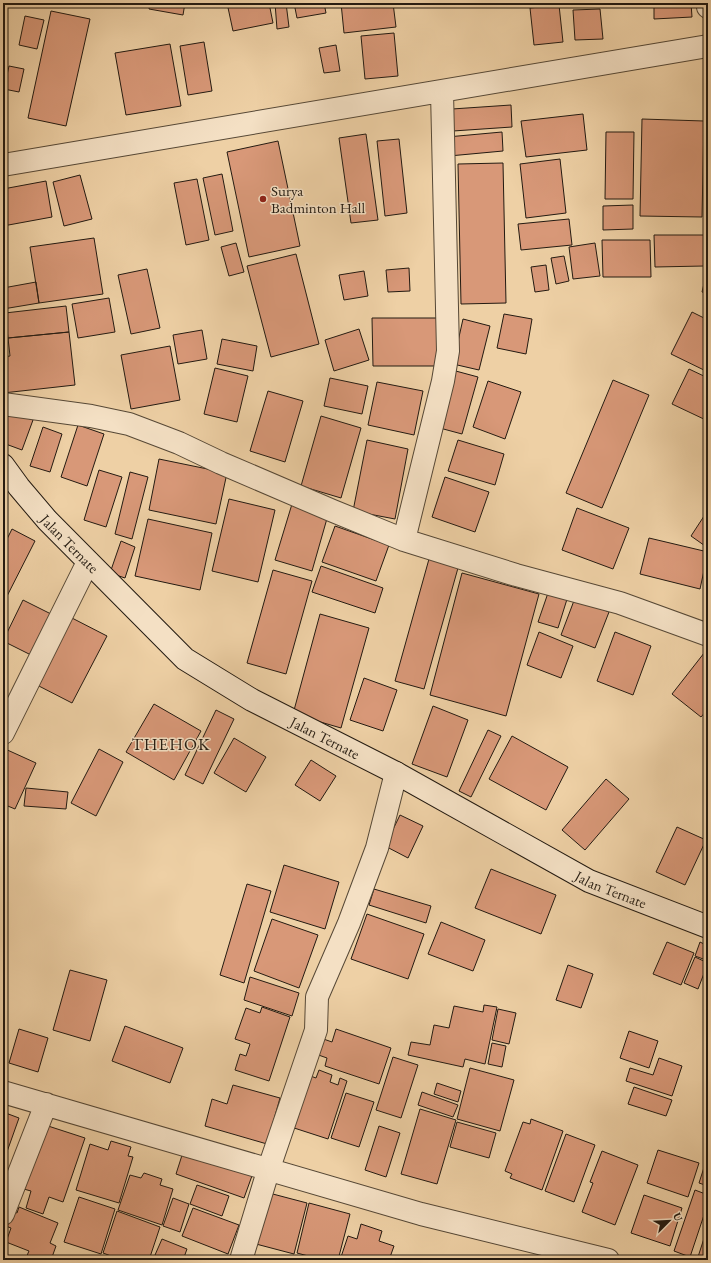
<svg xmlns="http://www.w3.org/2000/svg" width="711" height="1263" font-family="'EB Garamond',serif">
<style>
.building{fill:#d89878;stroke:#231a11}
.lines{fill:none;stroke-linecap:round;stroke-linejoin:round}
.street-casing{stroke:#564836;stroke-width:24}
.secondary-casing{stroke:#231a11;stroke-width:24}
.street{stroke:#f4e0c4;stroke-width:22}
.secondary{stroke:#f4e0c4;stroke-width:22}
.poi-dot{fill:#8f2418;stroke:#f4e0c4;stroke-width:1.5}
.labels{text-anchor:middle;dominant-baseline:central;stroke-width:3;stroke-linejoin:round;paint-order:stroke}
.poi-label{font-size:15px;fill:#231a11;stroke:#f4e0c4;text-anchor:start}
.street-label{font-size:15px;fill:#231a11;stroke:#f4e0c4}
.quarter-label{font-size:17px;letter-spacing:1px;fill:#231a11;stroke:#f4e0c4}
</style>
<rect width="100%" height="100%" fill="#eed0a5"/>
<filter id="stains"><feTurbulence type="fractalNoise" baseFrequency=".005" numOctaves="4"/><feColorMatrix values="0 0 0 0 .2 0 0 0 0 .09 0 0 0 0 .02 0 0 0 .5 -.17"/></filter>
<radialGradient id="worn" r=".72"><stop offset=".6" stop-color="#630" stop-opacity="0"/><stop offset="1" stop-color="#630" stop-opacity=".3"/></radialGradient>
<!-- building -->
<path class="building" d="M150,3H185L183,15L149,9Z
M227,3H269L273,23L233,31Z
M275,3H286L289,27L277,29Z
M294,3H324L326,13L297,18Z
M341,3H393L396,27L344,33Z
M572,3H601V5H572Z
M654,3H691L692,17L654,19Z
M559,5L563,42L534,45L530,8Z
M600,9L603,39L575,40L573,10Z
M51,11L90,19L66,126L28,118Z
M25,16L44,20L37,49L19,45Z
M394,33L398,76L365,79L361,36Z
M204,42L212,91L188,95L180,46Z
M170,44L181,106L126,115L115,53Z
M336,45L340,71L324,73L319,48Z
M9,66L24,69L19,92L4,89Z
M511,105L512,127L453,131L452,109Z
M583,114L587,150L526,157L521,121Z
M642,119L704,121L702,217L640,216Z
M502,132L503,151L449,156L447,137Z
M606,132H634L633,199H605Z
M366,134L378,220L351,223L339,138Z
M399,139L407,213L385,216L377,141Z
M278,141L300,246L249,257L227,152Z
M560,159L566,213L526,218L520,164Z
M503,163L506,303L461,304L458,164Z
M222,174L233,231L215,235L203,178Z
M80,175L92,219L64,226L53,182Z
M197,179L209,240L186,245L174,183Z
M46,181L52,217L3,226V189Z
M633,205V229L603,230V206Z
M569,219L572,245L521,250L518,224Z
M654,235H704V266L655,267Z
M94,238L103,294L39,303L30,247Z
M602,240H650L651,277H603Z
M236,243L244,272L229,276L221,247Z
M595,243L600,276L573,279L569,247Z
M296,254L319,344L271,357L247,266Z
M564,256L569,281L556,284L551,258Z
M546,265L549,290L535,292L531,267Z
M409,268L410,291L388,292L386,270Z
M147,269L160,328L131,334L118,275Z
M364,271L368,296L344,300L339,275Z
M707,271H708V294L702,292Z
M36,282L39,303L3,309V288Z
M109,298L115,332L78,338L72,304Z
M66,306L69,332L8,338L5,313Z
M692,312L708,320V372L671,354Z
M504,314L532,319L526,354L497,348Z
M372,318H437L438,366H373Z
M463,319L490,326L479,370L453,364Z
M359,329L369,360L334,371L325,340Z
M202,330L207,359L178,364L173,335Z
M69,332L75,385L3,393V357L10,356L8,338Z
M222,339L257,346L253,371L217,364Z
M170,346L180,400L131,409L121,355Z
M215,368L248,376L237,422L204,414Z
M689,369L708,378V421L672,404Z
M452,370L478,377L462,434L436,427Z
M330,378L368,386L362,414L324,406Z
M613,380L649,395L602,508L566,493Z
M488,381L521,392L505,439L473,427Z
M377,382L423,391L414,435L368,425Z
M268,391L303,401L285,462L250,451Z
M7,411L33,420L22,450L3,443V422Z
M321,416L361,428L341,498L301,486Z
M78,425L104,434L87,486L61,477Z
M43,427L62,434L50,472L30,466Z
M367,440L408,449L395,519L353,511Z
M458,440L504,454L495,485L448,471Z
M159,459L227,473L216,524L149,510Z
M99,470L122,477L106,527L84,520Z
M130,472L148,477L132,539L115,534Z
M445,477L489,492L475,532L432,517Z
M229,499L275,510L258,582L212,571Z
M292,504L328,515L312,571L275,560Z
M577,508L629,528L613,569L562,550Z
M708,510V548L691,536Z
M148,519L212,533L200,590L135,576Z
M335,526L389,545L376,581L322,562Z
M12,529L35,541L3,604V547Z
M649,538L708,552L700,589L640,574Z
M121,541L135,547L125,578L110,573Z
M429,559L458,568L424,689L395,681Z
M321,566L383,588L375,613L312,592Z
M273,570L312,581L286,674L247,663Z
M462,573L539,594L506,716L430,695Z
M549,590L568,596L558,628L538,622Z
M575,598L609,612L595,648L561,635Z
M23,600L55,616L35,657L3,641Z
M320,614L369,628L341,728L293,714Z
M70,617L107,636L72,703L35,684Z
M539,632L573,646L561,678L527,665Z
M615,632L651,646L633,695L597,681Z
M708,648V709L701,717L672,694Z
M364,678L397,690L383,731L350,720Z
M154,704L201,731L174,780L126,752Z
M433,706L468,720L447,777L412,764Z
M216,710L234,719L203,784L185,775Z
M488,730L501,736L471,797L459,791Z
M512,736L568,767L546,810L489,779Z
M234,738L266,757L246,792L214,773Z
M3,748L36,763L15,809L3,804Z
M99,749L123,762L96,816L71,803Z
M311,760L336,776L320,801L295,785Z
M606,779L629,799L585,850L562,830Z
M26,788L68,792L66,809L24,806Z
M400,815L423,826L408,858L385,846Z
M677,827L706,840L685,885L656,872Z
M284,865L339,882L325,929L270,912Z
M491,869L556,895L541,934L475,908Z
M247,884L271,891L244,983L220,975Z
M374,889L431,906L426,923L369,905Z
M367,914L424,934L408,979L351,959Z
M272,919L318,935L299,988L254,971Z
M441,922L485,940L473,971L428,954Z
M667,942L694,953L681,985L653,974Z
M700,942L708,946L706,960L695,956Z
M695,957L708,963L698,989L684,983Z
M568,965L593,974L581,1008L556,1000Z
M70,970L107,980L90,1041L53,1030Z
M250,977L299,993L292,1016L244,1000Z
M484,1005L497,1007L485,1064L465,1059L463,1067L408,1055L411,1042L430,1045L434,1025L449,1028L454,1006L483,1012Z
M262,1007L290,1017L269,1081L235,1070L240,1054L246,1056L250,1044L235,1039L246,1008L260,1013Z
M498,1009L516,1013L509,1044L492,1040Z
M125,1026L183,1048L170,1083L112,1061Z
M19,1029L48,1038L38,1072L9,1063Z
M336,1029L391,1048L379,1084L325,1066L327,1058L310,1052L315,1036L332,1042Z
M629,1031L658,1041L649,1068L620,1058Z
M492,1043L506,1046L502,1067L488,1064Z
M393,1057L418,1065L401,1118L376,1110Z
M659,1058L682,1066L672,1096L626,1081L630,1068L653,1075Z
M470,1068L514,1080L500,1131L457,1119Z
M319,1070L332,1075L330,1082L338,1085L340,1078L347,1081L328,1139L288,1126L305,1074L316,1078Z
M437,1083L461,1091L458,1102L434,1094Z
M233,1085L280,1098L267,1144L205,1126L212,1099L227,1104Z
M634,1087L672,1100L666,1116L628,1104Z
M422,1092L458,1105L453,1117L418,1105Z
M346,1093L374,1102L359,1147L331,1138Z
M420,1109L456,1120L437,1184L401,1174Z
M3,1112L19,1118L3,1163Z
M531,1119L563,1131L542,1190L510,1178L512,1174L505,1171L523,1122L530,1124Z
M457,1122L496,1133L489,1158L450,1147Z
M42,1124L85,1138L63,1202L49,1197L43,1214L26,1208L31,1191L20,1188Z
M379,1126L400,1133L386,1177L365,1170Z
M566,1134L595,1145L574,1202L545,1191Z
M111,1141L131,1147L128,1156L133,1157L119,1203L76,1190L90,1144L108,1150Z
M184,1149L253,1173L244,1198L176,1174Z
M658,1150L699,1163L688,1197L647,1183Z
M602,1151L638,1165L615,1225L582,1212L593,1183L590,1182Z
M708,1155V1186L699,1183Z
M144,1173L162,1179L160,1185L173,1189L162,1225L118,1210L130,1175L141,1178Z
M197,1185L229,1196L222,1216L190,1204Z
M695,1190L708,1195V1203L690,1257L674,1251Z
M269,1193L307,1203L294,1254L256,1244Z
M644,1195L682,1208L670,1246L631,1233Z
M79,1197L115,1209L101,1254L64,1242Z
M173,1198L189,1204L180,1232L163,1226Z
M309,1203L350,1214L338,1260H323L297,1253Z
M19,1207L58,1223L50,1243L56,1246L51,1260H25L29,1251L6,1242L11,1228L3,1225L7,1209L17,1213Z
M193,1208L239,1225L228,1254L182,1236Z
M117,1211L160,1227L149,1260H122L103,1253Z
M361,1224L382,1231L379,1241L394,1246L389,1260H340L348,1236L357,1239Z
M708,1226V1260H697Z
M162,1239L187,1249L183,1260H168L155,1255Z
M3,1254L20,1260H3Z"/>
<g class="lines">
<defs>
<path id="street" d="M708,3V7
M3,165L708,46
M3,404L91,416L129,424L179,443L221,463L333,511L404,540L516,575L620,603L708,635
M404,540L443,381L448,351L442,92
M3,733L88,562
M3,1092L421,1214L608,1260
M3,1214L46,1104
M241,1260L269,1168L316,1030L317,997L349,923L377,848L396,773"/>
<g id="secondary">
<path id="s1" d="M3,465L19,487L47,520L185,659L252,700L396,773L589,881L708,927"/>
</g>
</defs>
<!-- street casing -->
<use href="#street" class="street-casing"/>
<!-- secondary casing -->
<use href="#secondary" class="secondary-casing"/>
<!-- street -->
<use href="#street" class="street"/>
<!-- secondary -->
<use href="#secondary" class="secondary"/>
</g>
<!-- markers -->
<circle class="poi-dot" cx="263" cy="199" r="4"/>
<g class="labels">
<!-- poi labels -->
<g class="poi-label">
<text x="271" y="190">Surya<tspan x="271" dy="17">Badminton Hall</tspan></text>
</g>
<!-- street labels -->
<g class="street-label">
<text stroke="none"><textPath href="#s1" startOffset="103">Jalan Ternate</textPath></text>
<text stroke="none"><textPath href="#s1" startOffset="427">Jalan Ternate</textPath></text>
<text stroke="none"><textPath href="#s1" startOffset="751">Jalan Ternate</textPath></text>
</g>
<!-- quarter labels -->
<g class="quarter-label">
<text x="171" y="744">THEHOK</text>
</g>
</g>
<!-- margin -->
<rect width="711" height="1263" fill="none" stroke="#eed0a5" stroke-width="16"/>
<rect x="4" y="4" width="703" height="1255" fill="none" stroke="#231a11" stroke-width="2"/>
<rect x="8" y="8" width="695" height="1247" fill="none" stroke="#231a11"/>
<!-- north arrow -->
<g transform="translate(669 1221) rotate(66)" stroke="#f4e0c4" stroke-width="3" paint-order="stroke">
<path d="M0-3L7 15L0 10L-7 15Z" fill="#231a11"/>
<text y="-6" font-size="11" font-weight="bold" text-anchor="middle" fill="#231a11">U</text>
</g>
<rect width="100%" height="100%" filter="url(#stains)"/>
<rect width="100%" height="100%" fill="url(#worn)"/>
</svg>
